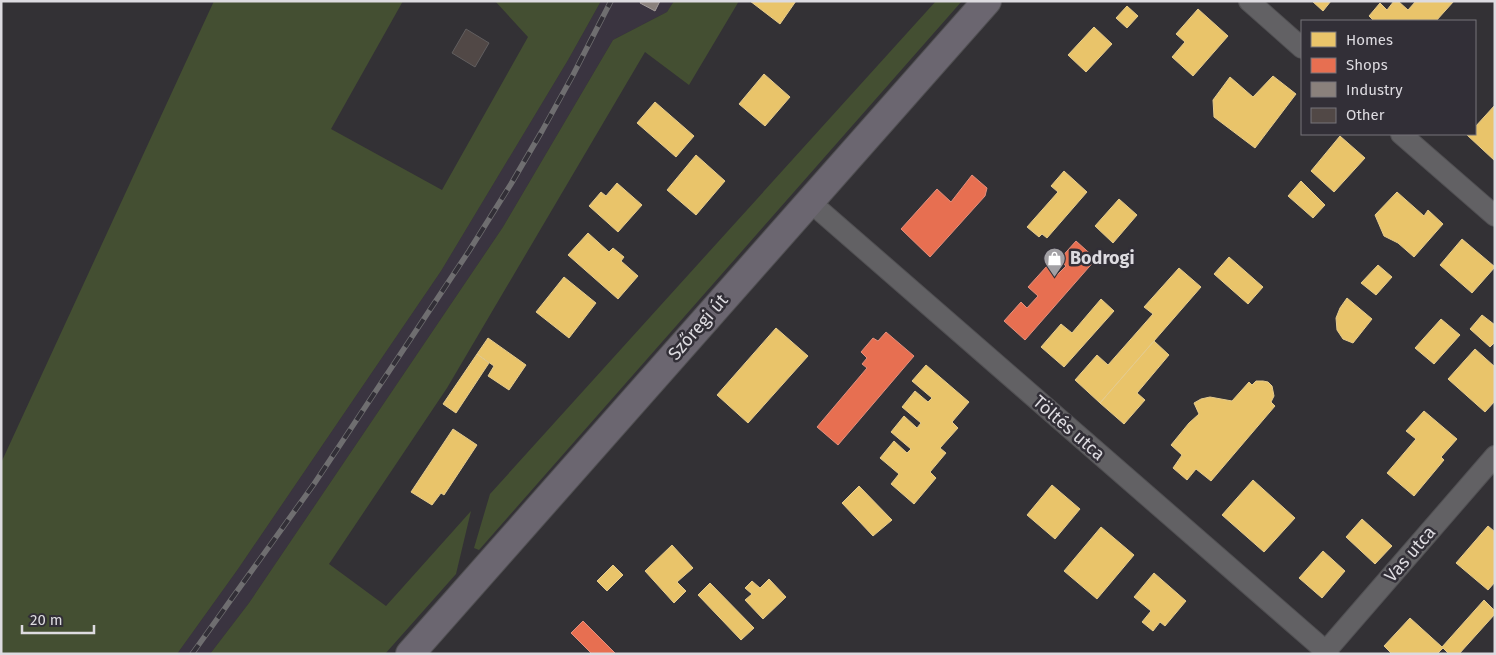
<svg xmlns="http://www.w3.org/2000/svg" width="1496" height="655" font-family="'Fira Sans',sans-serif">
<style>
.built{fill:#3a3440}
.green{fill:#444f32}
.homes{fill:#e9c46a;stroke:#e5cb8d}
.shops{fill:#e76f51;stroke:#e48f7c}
.industry{fill:#8a817c;stroke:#a39c9a}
.building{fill:#514846;stroke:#615e5f}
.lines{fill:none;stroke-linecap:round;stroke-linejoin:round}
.street-casing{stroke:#515053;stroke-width:22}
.primary-casing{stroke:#515053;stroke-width:30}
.street{stroke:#626164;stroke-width:20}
.primary{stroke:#6b6670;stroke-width:28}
.rail-casing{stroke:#6f6e70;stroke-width:5.5}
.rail{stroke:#322f37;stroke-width:4;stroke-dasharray:11;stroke-linecap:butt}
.labels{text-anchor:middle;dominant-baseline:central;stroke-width:5;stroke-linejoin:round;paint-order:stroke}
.poi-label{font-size:18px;font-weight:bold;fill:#dddbe0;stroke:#322f37;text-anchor:start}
.street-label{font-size:18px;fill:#dddbe0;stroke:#322f37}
</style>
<rect width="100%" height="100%" fill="#333135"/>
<!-- built -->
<path class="built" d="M601,1H674L667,12L613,40L503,227L249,603L210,654H177L238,569L441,271L568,60Z"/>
<!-- green -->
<path class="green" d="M214,1H403L331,129L442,190L528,37L495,1H601L568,60L441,271L238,569L177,654H1V463Z
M674,1H739L689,85L645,52L447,388L329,564L386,606L471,511L456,574L385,654H210L249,603L503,227L613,40L667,12Z
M936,1H962L479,550L474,548L490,494Z"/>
<!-- homes -->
<path class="homes" d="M750,1H796L780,24Z
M1312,1H1331L1323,11Z
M1394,1H1398L1408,10L1416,1H1454L1436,21H1374L1369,16L1380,3L1387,10Z
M1127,6L1138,16L1127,28L1116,18Z
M1198,9L1228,36L1193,76L1172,57L1185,42L1176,34Z
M1094,27L1112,44L1086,72L1068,55Z
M764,74L790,97L765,126L739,104Z
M1273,76L1296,94L1255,148L1214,117L1213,100L1230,77L1253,97Z
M655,102L694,136L676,157L637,123Z
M1495,105V161L1467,135L1468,134H1475V127Z
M1340,136L1365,158L1334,192L1311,171Z
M696,155L725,181L696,215L667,190Z
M1064,171L1087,192L1047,238L1042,234L1039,237L1027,227L1058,192L1051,186Z
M1301,181L1325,205L1313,218L1288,196Z
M617,183L642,205L618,232L589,206L601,192L606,196Z
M1397,192L1424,216L1428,210L1443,224L1414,257L1398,243L1384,236L1375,215Z
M1119,199L1137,215L1113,243L1095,226Z
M588,233L609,252L613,248L624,257L621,261L638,276L618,299L568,255Z
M1462,239L1495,267L1472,293L1440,265Z
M1229,257L1263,287L1248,304L1214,274Z
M1378,265L1392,277L1376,295L1361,283Z
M1179,268L1201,287L1100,403L1075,380L1097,355L1108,365L1153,314L1144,307Z
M564,277L596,303L569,338L536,312Z
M1347,298L1372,319L1353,343L1343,339L1337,330L1336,318L1340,308Z
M1101,299L1114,311L1064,367L1041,347L1061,324L1072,333Z
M1482,315L1495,325V342L1490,347L1470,329Z
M1441,319L1460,335L1434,364L1415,348Z
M776,328L808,356L748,423L717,395Z
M488,338L526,365L509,390L488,376L494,366L477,354Z
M1154,341L1169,355L1137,393L1145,400L1124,424L1100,403Z
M1475,349L1495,367V401L1485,412L1448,379Z
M477,354L489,363L456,413L443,404Z
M926,365L969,402L952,422L958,428L940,448L946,453L930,472L936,478L914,504L891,484L899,474L880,458L894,441L907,453L911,449L891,432L904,416L917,428L921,423L902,407L915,391L928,402L932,398L912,381Z
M1256,381H1263L1268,382L1272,386L1274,396L1271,402L1275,406L1211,481L1196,469L1187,480L1173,468L1182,455L1171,445L1189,423L1199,414L1194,403L1201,399L1210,397L1232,401L1249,382L1252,385Z
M1424,411L1457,439L1441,457L1444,460L1414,496L1387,473L1416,439L1406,431Z
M453,429L477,445L444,495L441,493L432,505L411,492Z
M1253,480L1295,518L1264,552L1222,515Z
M1052,485L1080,509L1055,539L1027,515Z
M859,486L892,520L873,536L842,503Z
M1362,519L1392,546L1375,564L1346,537Z
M1488,526L1495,532V582L1488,590L1456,563Z
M1101,527L1134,555L1097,599L1064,571Z
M672,545L693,568L677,582L686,591L674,603L645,571Z
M1323,551L1345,571L1322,598L1299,578Z
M613,565L623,575L607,591L597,581Z
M1154,573L1186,601L1165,626L1160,622L1153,631L1142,622L1151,611L1134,597Z
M769,579L786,597L763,619L745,600L752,594L745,588L752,581L760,588Z
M710,583L754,628L741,640L698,595Z
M1484,600L1495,611V614L1459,654H1449L1443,648L1437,654H1392L1384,646L1410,618L1442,647Z"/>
<!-- shops -->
<path class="shops" d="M972,175L987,188L985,196L930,257L901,229L937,189L951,202Z
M1076,241L1096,259L1025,340L1004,321L1021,302L1027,308L1038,296L1028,287L1047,266L1057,275L1066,266L1059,260Z
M886,332L914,356L838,445L817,427L867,368L862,364L867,358L861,352L873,338L878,341Z
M583,621L616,654H592L571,633Z"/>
<!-- industry -->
<path class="industry" d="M641,1H660L655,11L640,3Z"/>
<!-- building -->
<path class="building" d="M466,29L489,43L475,67L452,53Z"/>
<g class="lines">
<defs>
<path id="street" d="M1249,1L1302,48
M1401,134L1495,216
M809,201L1329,654
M1326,651L1495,456"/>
<path id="primary" d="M410,654L987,1"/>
</defs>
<!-- street casing -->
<use href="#street" class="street-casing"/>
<!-- primary casing -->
<use href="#primary" class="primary-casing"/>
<!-- street -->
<use href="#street" class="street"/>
<!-- primary -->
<use href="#primary" class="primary"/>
<defs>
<path id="rail" d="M192,654L314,484L469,251L511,184L542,131L573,75L611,1"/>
</defs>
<!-- rail casing -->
<use href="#rail" class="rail-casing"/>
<!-- rail -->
<use href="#rail" class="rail"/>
</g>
<!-- icons -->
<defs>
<symbol id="shop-pin" viewBox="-11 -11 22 30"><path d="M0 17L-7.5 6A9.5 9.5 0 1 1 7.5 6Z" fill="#a2a0a4" stroke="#322f37"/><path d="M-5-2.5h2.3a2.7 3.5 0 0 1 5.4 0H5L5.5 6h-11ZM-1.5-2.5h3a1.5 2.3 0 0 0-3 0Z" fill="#fff"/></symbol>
</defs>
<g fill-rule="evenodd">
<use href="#shop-pin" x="1042" y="246" width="25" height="34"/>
</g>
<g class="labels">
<!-- poi labels -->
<g class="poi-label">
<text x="1070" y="258">Bodrogi</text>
</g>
<!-- street labels -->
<g class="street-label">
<text transform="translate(698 327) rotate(-49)">Szőregi út</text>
<text transform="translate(1069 428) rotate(41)">Töltés utca</text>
<text transform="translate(1410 554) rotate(-49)">Vas utca</text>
</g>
</g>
<!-- border -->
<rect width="1496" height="655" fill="none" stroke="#dddbe0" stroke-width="5"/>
<!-- legend -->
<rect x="1301" y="20" width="175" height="115" fill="#322f37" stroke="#76747b"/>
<rect x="1311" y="32" width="25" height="15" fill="#e9c46a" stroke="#76747b"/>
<text x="1346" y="45" font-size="15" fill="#dddbe0">Homes</text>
<rect x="1311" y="58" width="25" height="15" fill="#e76f51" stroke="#76747b"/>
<text x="1346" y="70" font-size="15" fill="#dddbe0">Shops</text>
<rect x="1311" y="82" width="25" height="15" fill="#8a817c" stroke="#76747b"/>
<text x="1346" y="95" font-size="15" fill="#dddbe0">Industry</text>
<rect x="1311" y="108" width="25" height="15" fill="#514846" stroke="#76747b"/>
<text x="1346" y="120" font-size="15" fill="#dddbe0">Other</text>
<!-- scale -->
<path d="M22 625v8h72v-8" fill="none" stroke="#dddbe0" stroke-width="2.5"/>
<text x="30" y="625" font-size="15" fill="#dddbe0" stroke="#322f37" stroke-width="4" paint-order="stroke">20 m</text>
</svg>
